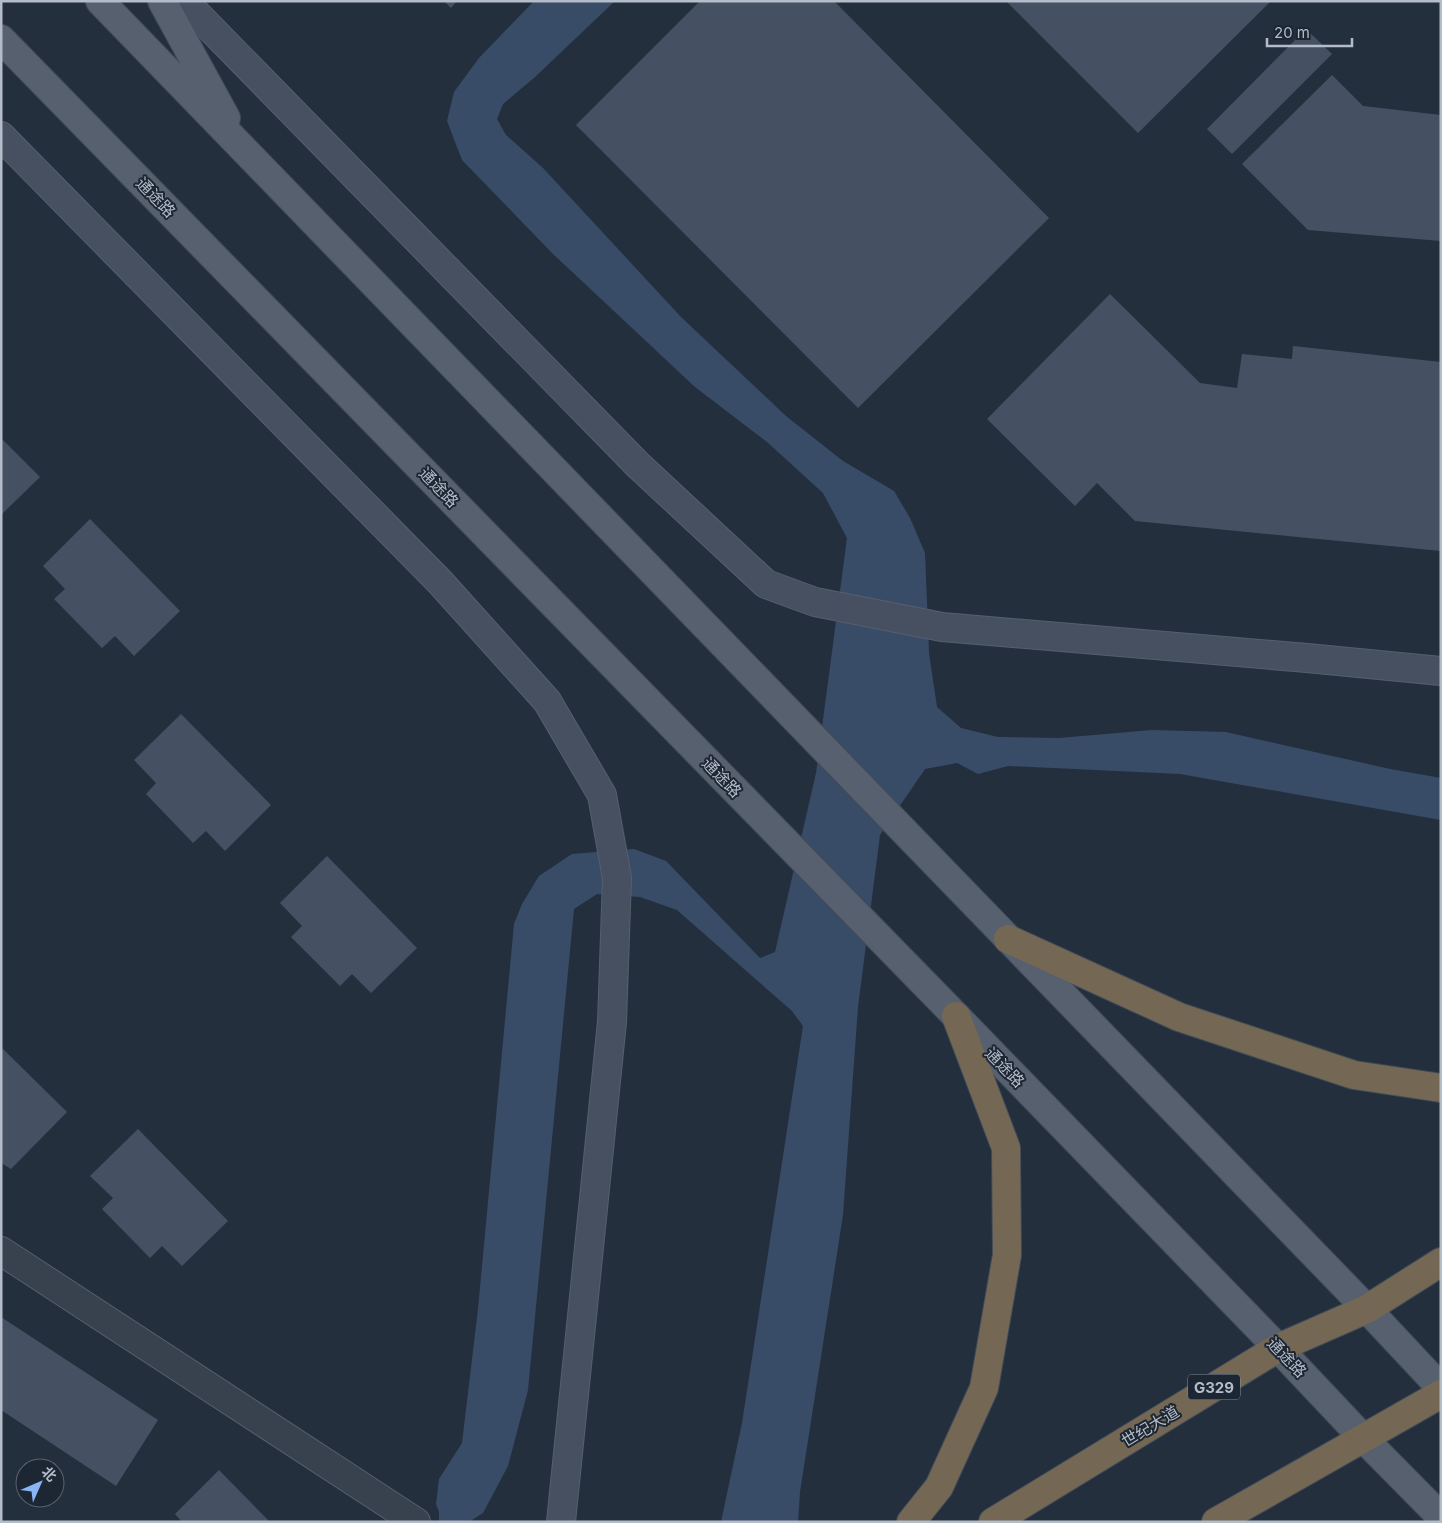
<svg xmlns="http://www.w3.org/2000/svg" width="1442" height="1523" font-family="Inter,'Noto Sans SC',sans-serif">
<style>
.water{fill:#394c67}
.building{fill:#455162}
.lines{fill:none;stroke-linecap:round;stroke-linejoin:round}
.street-casing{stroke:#565f6c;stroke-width:30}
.secondary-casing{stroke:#565f6c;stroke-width:30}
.primary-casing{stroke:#414a57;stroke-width:30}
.highway-casing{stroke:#434c59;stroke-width:30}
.street{stroke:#38414e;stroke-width:28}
.secondary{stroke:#465061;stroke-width:28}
.primary{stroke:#56606e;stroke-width:28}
.highway{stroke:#746855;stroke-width:28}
.labels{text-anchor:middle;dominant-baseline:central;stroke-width:4;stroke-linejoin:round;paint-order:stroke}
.shield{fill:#1d2633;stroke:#878f9c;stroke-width:1}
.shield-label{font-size:15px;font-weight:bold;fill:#b4bcc9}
.street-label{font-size:16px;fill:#b4bcc9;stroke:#1d2633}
</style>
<rect width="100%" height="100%" fill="#242f3e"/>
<!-- water -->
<path class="water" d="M534,1H615L535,77L503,104L497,119L506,135L543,168L681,317L786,416L843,461L894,491L910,518L925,553L929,653L937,707L961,728L998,737L1059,738L1152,730L1226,732L1390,769L1441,778V820L1180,774L1008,766L978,774L957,763L925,769L880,835L858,1007L843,1215L800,1492L798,1522H721L742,1423L803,1026L792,1011L677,910L640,897L597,894L574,909L528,1390L508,1466L483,1513L469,1522H439V1512L436,1504L439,1479L462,1443L478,1309L514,924L522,904L539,876L572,854L634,849L666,861L760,958L775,952L816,773L847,538L823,493L767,442L695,387L552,253L462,160L447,121L454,92L479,58Z"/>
<!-- building -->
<path class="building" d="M444,1H457L451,8Z
M700,1H834L1049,218L858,408L576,125Z
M1006,1H1271L1138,133Z
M1306,29L1332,54L1232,154L1207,129Z
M1332,75L1363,106L1441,115V241L1308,230L1242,164Z
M1110,294L1200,383L1237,388L1242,354L1292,359L1293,346L1441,362V551L1135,521L1097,483L1075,506L987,419Z
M1,438L40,477L1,515Z
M90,519L180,611L134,656L115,636L102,648L54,599L65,589L43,566Z
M181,714L271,805L225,851L206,831L193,843L146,794L156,783L134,760Z
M327,856L417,948L371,993L352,974L340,986L291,937L302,926L280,903Z
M1,1047L67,1112L11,1169L1,1163Z
M138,1129L228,1221L182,1266L162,1246L150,1258L102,1209L113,1198L90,1176Z
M1,1317L158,1420L116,1486L1,1410Z
M219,1470L270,1522H182L175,1514Z"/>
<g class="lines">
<defs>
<path id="street" d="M1,1251L416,1522"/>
<path id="secondary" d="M184,1L638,465L766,584L815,602L942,627L1307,658L1441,671
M1,136L440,582L547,701L602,795L617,878L612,1022L561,1522"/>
<path id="primary" d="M100,1L1367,1309L1441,1388
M162,1L226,118
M1,39L956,1016L1278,1348L1363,1438L1441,1517"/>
<path id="highway" d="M1008,939L1179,1017L1354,1075L1441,1088
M911,1522L939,1487L984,1388L1007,1255L1006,1148L956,1016
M993,1522L1278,1348L1367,1309L1441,1262
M1216,1522L1441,1394"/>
</defs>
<!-- street casing -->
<use href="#street" class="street-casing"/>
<!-- secondary casing -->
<use href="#secondary" class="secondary-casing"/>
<!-- primary casing -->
<use href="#primary" class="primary-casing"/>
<!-- highway casing -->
<use href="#highway" class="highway-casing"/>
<!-- street -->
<use href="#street" class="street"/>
<!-- secondary -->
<use href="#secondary" class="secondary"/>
<!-- primary -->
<use href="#primary" class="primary"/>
<!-- highway -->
<use href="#highway" class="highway"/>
</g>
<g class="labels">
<!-- shield labels -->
<rect class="shield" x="1188" y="1374.5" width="52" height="25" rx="4"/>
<g class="shield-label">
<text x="1214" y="1387">G329</text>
</g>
<!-- street labels -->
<g class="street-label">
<text transform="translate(156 197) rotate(46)">通途路</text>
<text transform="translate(439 487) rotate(46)">通途路</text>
<text transform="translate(722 777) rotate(46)">通途路</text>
<text transform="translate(1005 1067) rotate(46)">通途路</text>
<text transform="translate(1287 1357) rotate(46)">通途路</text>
<text transform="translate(1150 1426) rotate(-31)">世纪大道</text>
</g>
</g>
<!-- border -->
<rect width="1442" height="1523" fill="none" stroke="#b4bcc9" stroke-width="5"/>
<!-- north arrow -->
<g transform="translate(40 1483) rotate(45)"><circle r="24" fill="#1d2633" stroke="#59626f"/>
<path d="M0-4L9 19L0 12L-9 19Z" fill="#8ab4f8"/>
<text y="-8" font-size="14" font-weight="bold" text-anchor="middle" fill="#b4bcc9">北</text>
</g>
<!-- scale -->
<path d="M1267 38v8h85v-8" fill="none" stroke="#b4bcc9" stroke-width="2.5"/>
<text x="1274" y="38" font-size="15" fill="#b4bcc9" stroke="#1d2633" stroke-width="4" paint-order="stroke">20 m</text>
</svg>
